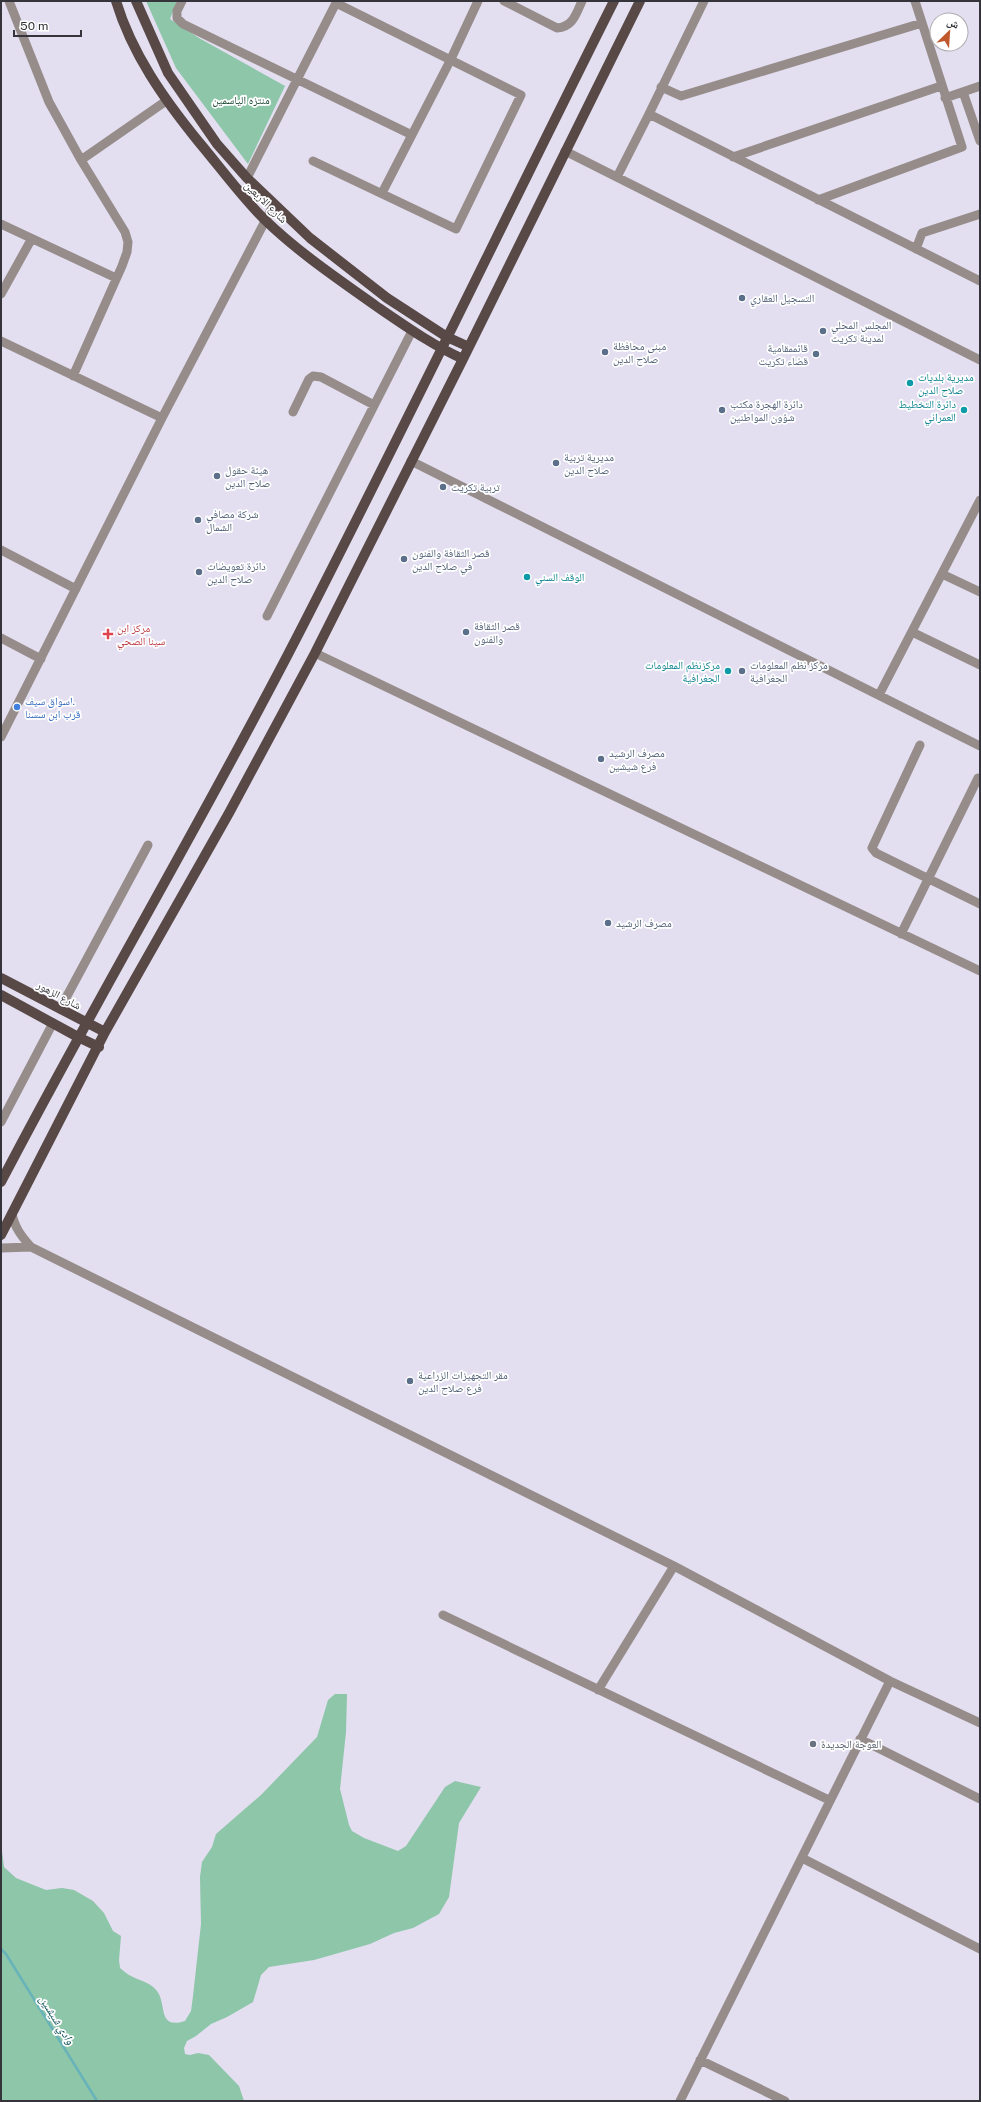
<svg xmlns="http://www.w3.org/2000/svg" width="981" height="2102" font-family="'Public Sans','Noto Naskh Arabic',sans-serif">
<style>
.green{fill:#8dc6a8}
.lines{fill:none;stroke-linecap:round;stroke-linejoin:round}
.stream{stroke:#68b3ba;stroke-width:2.5}
.minor{stroke:#968d8b;stroke-width:9}
.major{stroke:#584947;stroke-width:10}
.service-dot{fill:#5c6f8a;stroke:#fff;stroke-width:1.5}
.culture-dot{fill:#0f9aa8;stroke:#fff;stroke-width:1.5}
.health-dot{fill:#e0444e;stroke:#fff;stroke-width:1.5}
.shop-dot{fill:#3f7fe0;stroke:#fff;stroke-width:1.5}
.worship-dot{fill:#6b7280;stroke:#fff;stroke-width:1.5}
.labels{text-anchor:middle;dominant-baseline:central;stroke-width:3.5;stroke-linejoin:round;paint-order:stroke}
.park-label{font-size:11px;fill:#164530;stroke:#fff}
.street-label{font-size:11px;fill:#35343a;stroke:#fff}
.service-label{font-size:11px;fill:#4e5e75;stroke:#fff;text-anchor:start}
.culture-label{font-size:11px;fill:#0d838f;stroke:#fff;text-anchor:start}
.health-label{font-size:11px;fill:#be3a42;stroke:#fff;text-anchor:start}
.shop-label{font-size:11px;fill:#366cbe;stroke:#fff;text-anchor:start}
.worship-label{font-size:11px;fill:#5b616d;stroke:#fff;text-anchor:start}
.water-label{font-size:12px;font-style:italic;fill:#115359;stroke:#fff}
</style>
<rect width="100%" height="100%" fill="#e3def0"/>
<!-- green -->
<path class="green" d="M146,1H177L170,19L199,38L285,86L248,164L176,68Z
M335,1694H347L346,1732L340,1789L349,1825L352,1831L364,1838L398,1851L406,1846L445,1787L455,1781L481,1787L459,1823L449,1897L439,1914L413,1928L394,1933L370,1944L314,1960L269,1967L261,1975L253,2002L227,2017L211,2024L196,2036L187,2041L184,2048L185,2054L190,2055L198,2053L209,2055L239,2086L244,2101H1V1843L4,1867L16,1878L46,1890L62,1888L74,1890L93,1901L104,1913L113,1931L121,1936L119,1960L120,1968C124,1971 128,1975 133,1977C141,1981 151,1983 157,1991C167,2004 157,2030 185,2021L191,2011L193,1996L201,1924L200,1877L202,1862L212,1847L216,1834L261,1795L317,1737L328,1700Z"/>
<g class="lines">
<!-- stream -->
<path class="stream" d="M1,1949L6,1954L97,2101"/>
<!-- minor -->
<path class="minor" d="M9,1L49,102L81,160L125,232L128,242L127,252L122,266L73,376
M182,1L177,11V18L183,24L412,135
M504,1L557,28C573,27 576,14 582,1
M704,1L649,114L980,281
M661,87L681,96L922,23
M963,92L980,141
M945,98L980,86
M565,151L980,360
M733,157L941,86
M81,160L166,101
M313,161L456,229L521,95L336,3
M617,177L649,114
M247,178L337,1
M382,193L450,61L478,1
M818,200L962,147L915,1
M1,224L116,278
M916,249L922,233L980,214
M1,294L31,240
M1,341L162,418
M293,412L309,379L313,376L321,377L374,405
M411,461L980,746
M1,550L76,589
M942,574L980,592
M267,616L412,331
M912,632L980,665
M1,638L41,659
M315,653L980,971
M879,695L980,500
M1,737L162,418L274,204
M920,745L872,848L876,853L980,904
M901,934L978,778
M60,1009L148,845
M1,1122L53,1023
M12,1213C14,1227 22,1237 31,1247L674,1566L890,1681L980,1723
M1,1248L31,1247
M443,1615L829,1800
M598,1690L674,1566
M860,1739L980,1799
M802,1858L980,1949
M700,2060L785,2101
M680,2101L890,1681"/>
<!-- major -->
<path class="major" d="M116,1C132,54 164,99 198,141C220,167 240,195 264,219C298,252 338,279 376,306C404,325 432,345 463,359
M136,1L168,73L217,144L247,178L310,238L387,298L447,337L469,347
M1,978L105,1032
M1,995L78,1037L99,1047
M1,1182C97,998 203,820 298,635C406,425 508,212 614,1
M1,1235L105,1032L229,813L315,653L463,359L640,1"/>
</g>
<!-- markers -->
<g class="service-dot">
<circle cx="742" cy="298" r="4"/>
<circle cx="823" cy="331" r="4"/>
<circle cx="605" cy="352" r="4"/>
<circle cx="816" cy="354" r="4"/>
<circle cx="722" cy="410" r="4"/>
<circle cx="556" cy="463" r="4"/>
<circle cx="217" cy="476" r="4"/>
<circle cx="443" cy="487" r="4"/>
<circle cx="198" cy="520" r="4"/>
<circle cx="404" cy="559" r="4"/>
<circle cx="199" cy="572" r="4"/>
<circle cx="466" cy="632" r="4"/>
<circle cx="742" cy="671" r="4"/>
<circle cx="601" cy="759" r="4"/>
<circle cx="608" cy="923" r="4"/>
<circle cx="410" cy="1381" r="4"/>
</g>
<g class="culture-dot">
<circle cx="910" cy="383" r="4"/>
<circle cx="964" cy="410" r="4"/>
<circle cx="527" cy="577" r="4"/>
<circle cx="728" cy="671" r="4"/>
</g>
<path class="health-dot" d="M106 628h4v4h4v4h-4v4h-4v-4h-4v-4h4z"/>
<circle class="shop-dot" cx="17" cy="707" r="4"/>
<circle class="worship-dot" cx="813" cy="1744" r="4"/>
<g class="labels">
<!-- park labels -->
<g class="park-label">
<text x="241" y="100">منتزه الياسمين</text>
</g>
<!-- street labels -->
<g class="street-label">
<text transform="translate(266 202) rotate(44)">شارع الاربعين</text>
<text transform="translate(59 995) rotate(28)">شارع الزهور</text>
</g>
<!-- service labels -->
<g class="service-label">
<text x="750" y="298">التسجيل العقاري</text>
<text x="831" y="325">المجلس المحلي<tspan x="831" dy="13">لمدينة تكريت</tspan></text>
<text x="613" y="346">مبنى محافظة<tspan x="613" dy="13">صلاح الدين</tspan></text>
<text x="808" y="348" text-anchor="end">قائممقامية<tspan x="808" dy="13">قضاء تكريت</tspan></text>
<text x="730" y="404">دائرة الهجرة مكتب<tspan x="730" dy="13">شؤون المواطنين</tspan></text>
<text x="564" y="457">مديرية تربية<tspan x="564" dy="13">صلاح الدين</tspan></text>
<text x="225" y="470">هيئة حقول<tspan x="225" dy="13">صلاح الدين</tspan></text>
<text x="451" y="487">تربية تكريت</text>
<text x="206" y="514">شركة مصافي<tspan x="206" dy="13">الشمال</tspan></text>
<text x="412" y="553">قصر الثقافة والفنون<tspan x="412" dy="13">في صلاح الدين</tspan></text>
<text x="207" y="566">دائرة تعويضات<tspan x="207" dy="13">صلاح الدين</tspan></text>
<text x="474" y="626">قصر الثقافة<tspan x="474" dy="13">والفنون</tspan></text>
<text x="750" y="665">مركز نظم المعلومات<tspan x="750" dy="13">الجغرافية</tspan></text>
<text x="609" y="753">مصرف الرشيد<tspan x="609" dy="13">فرع شيشين</tspan></text>
<text x="616" y="923">مصرف الرشيد</text>
<text x="418" y="1375">مقر التجهيزات الزراعية<tspan x="418" dy="13">فرع صلاح الدين</tspan></text>
</g>
<!-- culture labels -->
<g class="culture-label">
<text x="918" y="377">مديرية بلديات<tspan x="918" dy="13">صلاح الدين</tspan></text>
<text x="956" y="404" text-anchor="end">دائرة التخطيط<tspan x="956" dy="13">العمراني</tspan></text>
<text x="535" y="577">الوقف السني</text>
<text x="720" y="665" text-anchor="end">مركزنظم المعلومات<tspan x="720" dy="13">الجغرافية</tspan></text>
</g>
<!-- health labels -->
<g class="health-label">
<text x="117" y="628">مركز ابن<tspan x="117" dy="13">سينا الصحي</tspan></text>
</g>
<!-- shop labels -->
<g class="shop-label">
<text x="25" y="701">اسواق سيف.<tspan x="25" dy="13">قرب ابن سسنا</tspan></text>
</g>
<!-- worship labels -->
<g class="worship-label">
<text x="821" y="1744">العوجة الجديدة</text>
</g>
<!-- water labels -->
<g class="water-label">
<text transform="translate(57 2020) rotate(58)">وادي شيشين</text>
</g>
</g>
<!-- border -->
<rect width="981" height="2102" fill="none" stroke="#35343a" stroke-width="4"/>
<!-- north arrow -->
<g transform="translate(949 32) rotate(25)"><circle r="19" fill="#ffffff" stroke="#aeaeb0"/>
<path d="M0-3L7 15L0 10L-7 15Z" fill="#bf592c"/>
<text y="-6" font-size="11" font-weight="bold" text-anchor="middle" fill="#35343a">ش</text>
</g>
<!-- scale -->
<path d="M14 30v6h67v-6" fill="none" stroke="#35343a" stroke-width="2"/>
<text x="20" y="30" font-size="12" fill="#35343a" stroke="#ffffff" stroke-width="3" paint-order="stroke">50 m</text>
</svg>
